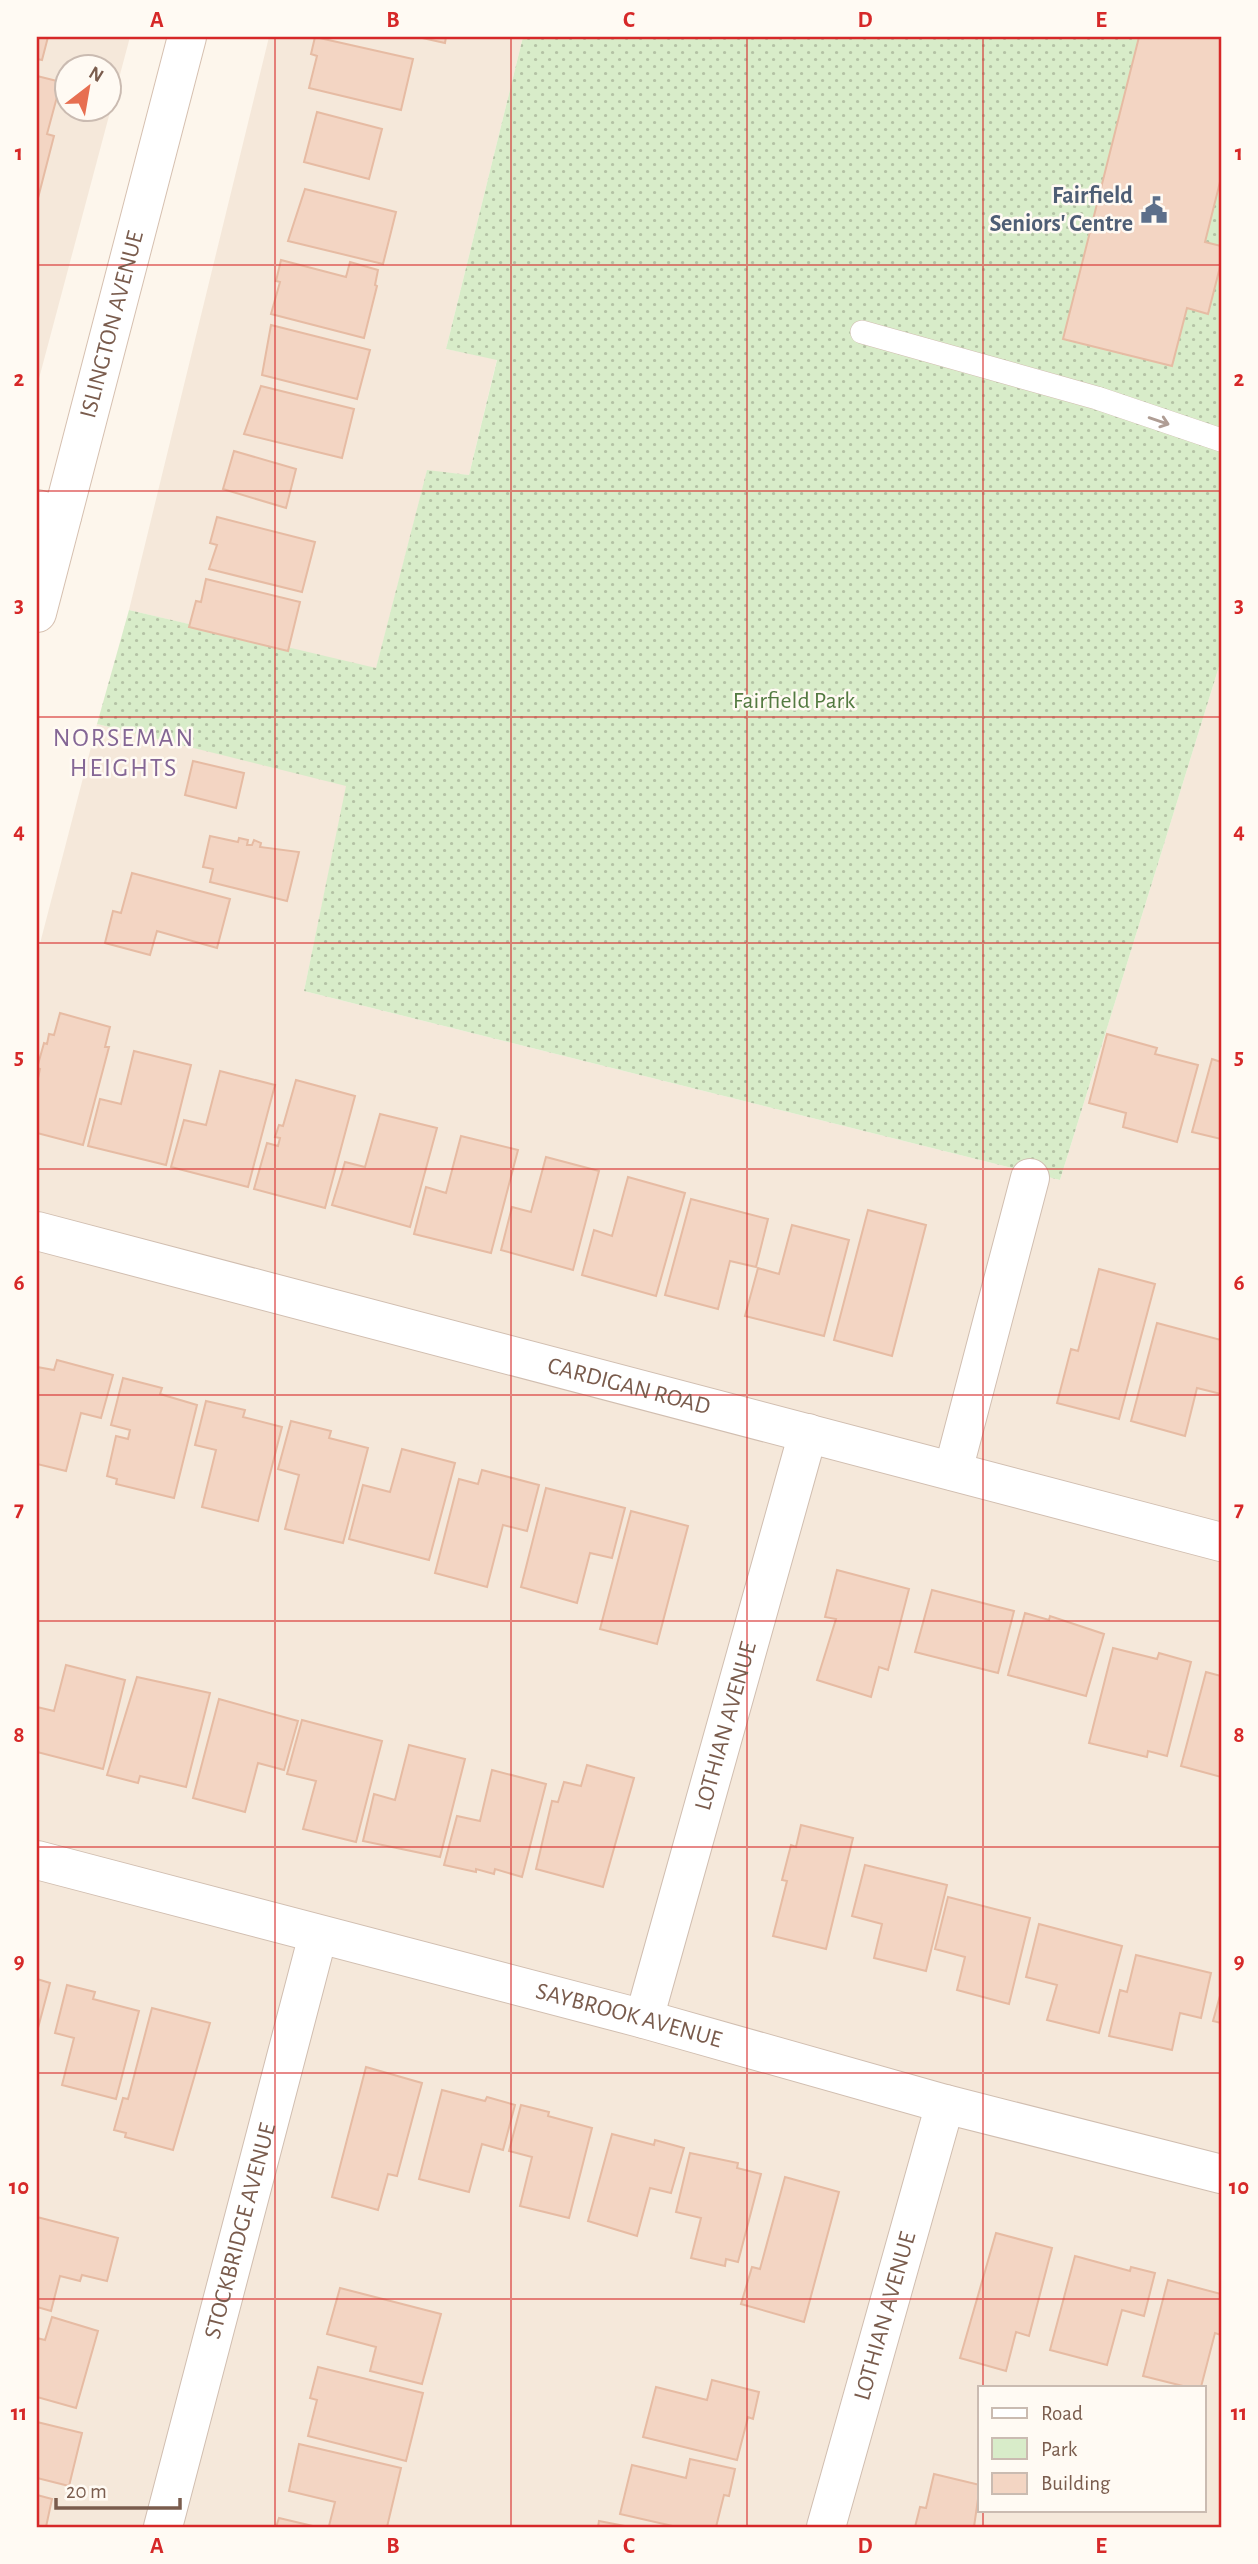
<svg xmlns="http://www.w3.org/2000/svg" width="1258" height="2564" font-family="'Alegreya Sans',sans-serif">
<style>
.residential{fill:#f5e8da;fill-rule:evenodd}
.green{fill:url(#green-dots)}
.building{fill:#f3d5c3;stroke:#e6bba3;stroke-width:2}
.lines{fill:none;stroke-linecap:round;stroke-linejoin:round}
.lane-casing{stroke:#d1beb0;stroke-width:24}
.street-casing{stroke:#d1beb0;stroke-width:40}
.secondary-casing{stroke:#d6c0b0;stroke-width:40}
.lane{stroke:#fff;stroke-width:23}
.street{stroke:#fff;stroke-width:38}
.secondary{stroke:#fff;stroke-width:38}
.oneway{stroke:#af9d94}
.grid{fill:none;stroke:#d62828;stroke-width:2;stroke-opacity:0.55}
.labels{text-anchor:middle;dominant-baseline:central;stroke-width:5;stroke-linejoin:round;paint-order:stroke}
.service-label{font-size:24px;font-weight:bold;fill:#4e5e75;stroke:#fffaf3;text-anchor:end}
.street-label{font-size:24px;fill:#7a5c4d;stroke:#fffaf3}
.park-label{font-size:24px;fill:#537a41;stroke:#fffaf3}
.neighbourhood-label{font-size:26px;letter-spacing:2px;fill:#846695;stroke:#fffaf3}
.neatline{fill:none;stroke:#d62828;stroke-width:2.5}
.grid-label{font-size:23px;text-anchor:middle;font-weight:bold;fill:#d62828}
</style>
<defs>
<pattern id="green-dots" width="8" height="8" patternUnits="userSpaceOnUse" patternTransform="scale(1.75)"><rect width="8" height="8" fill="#d8ecc9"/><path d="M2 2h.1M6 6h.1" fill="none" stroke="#b4c2a5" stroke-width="1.8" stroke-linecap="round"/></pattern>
</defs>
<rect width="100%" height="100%" fill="#fdf6ec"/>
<!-- residential -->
<path class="residential" d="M37,37H130L37,386ZM66,66H108V108H66Z
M269,37H523L446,349L497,359L469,475L427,471L376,669L129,610Z
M1221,660V2527H37V955L97,724L347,785L304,991L1060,1180ZM980,2387H1204V2510H980Z"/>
<!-- green -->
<path class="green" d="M523,37H1221V660L1060,1180L304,991L346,786L97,724L129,610L376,668L427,470L469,475L497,360L446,349Z"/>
<!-- building -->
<path class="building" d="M37,37H48L42,60L37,59Z
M315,37L413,59L401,110L309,88L317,56L311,54Z
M418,37H446L445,43Z
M1139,37H1221V178L1205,242L1221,246V263L1208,314L1187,308L1172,366L1063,339Z
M37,76L61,82L47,134L54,136L37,202Z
M317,112L382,129L369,179L304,162Z
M305,189L396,212L383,264L288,241Z
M281,260L346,277L350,262L378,270L375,285L377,286L364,338L271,314L280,282L276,281Z
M271,325L370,350L357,399L262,375Z
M261,386L354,409L342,458L244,434Z
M234,451L296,469L286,508L223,489Z
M217,517L315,542L302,592L209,569L217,545L210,543Z
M206,579L300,602L288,651L189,627L196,601L201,602Z
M193,761L244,773L236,808L185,795Z
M210,836L238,842L239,838L248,840L247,845H252L254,840L261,843L260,847L299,852L287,901L210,882L213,869L203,867Z
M132,873L230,899L217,948L157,931L150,955L105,943L113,911L121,913Z
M60,1013L110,1027L105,1047H109L83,1145L37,1133V1083L40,1069L37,1068L44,1043L47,1044L49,1034L54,1035Z
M1107,1034L1157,1048L1155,1054L1198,1065L1177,1142L1123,1127L1126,1113L1089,1103Z
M134,1051L191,1065L166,1165L88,1146L100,1099L121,1104Z
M1212,1059L1221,1062V1139L1192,1132Z
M220,1071L275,1085L248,1187L171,1167L184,1120L206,1125Z
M296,1080L355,1096L325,1208L254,1189L267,1143L278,1146L280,1138L275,1137L279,1125L283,1126Z
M380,1114L437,1128L410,1227L332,1205L345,1162L365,1167Z
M461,1136L518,1150L491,1253L414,1234L426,1187L446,1193Z
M546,1157L599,1171L573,1270L501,1250L512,1207L531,1212Z
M628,1177L685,1193L656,1296L582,1275L594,1230L612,1236Z
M691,1199L768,1219L756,1267L730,1261L718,1309L665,1295Z
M868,1210L926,1225L892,1356L834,1340Z
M792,1225L849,1240L824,1336L745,1316L758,1268L779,1274Z
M1099,1269L1155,1284L1119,1419L1057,1403L1071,1349L1078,1351Z
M1157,1323L1221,1340V1394L1197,1388L1185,1436L1131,1421Z
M57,1360L113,1375L101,1418L81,1413L66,1471L37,1464V1367L54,1370Z
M123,1378L162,1388L160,1394L197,1405L174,1498L116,1484L117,1479L107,1476L116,1436L128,1439L130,1430L111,1425Z
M206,1401L245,1410L243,1417L282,1427L258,1521L202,1507L216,1450L195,1445Z
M291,1421L331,1431L329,1438L368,1448L343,1543L285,1529L299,1475L278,1469Z
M402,1449L455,1463L429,1560L349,1539L363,1485L390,1492Z
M482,1470L539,1485L527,1531L503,1525L487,1587L435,1573L459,1479L478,1484Z
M546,1488L625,1508L612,1558L590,1553L577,1603L521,1587Z
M631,1511L688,1526L657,1644L600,1629Z
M837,1570L909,1589L888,1670L879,1667L871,1697L817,1680L836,1619L825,1617Z
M932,1590L1014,1611L998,1673L915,1652Z
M1025,1613L1049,1620L1050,1616L1104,1634L1086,1696L1008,1675Z
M1113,1648L1157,1659L1159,1653L1191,1662L1167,1756L1148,1751L1147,1757L1089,1743Z
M66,1665L125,1680L103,1769L37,1752V1707L54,1711Z
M1206,1672L1221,1676V1777L1181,1766Z
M137,1677L210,1693L186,1787L140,1776L138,1783L107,1775Z
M219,1699L298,1721L284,1770L258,1763L245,1812L193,1798Z
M302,1720L382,1741L356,1842L303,1829L316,1781L287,1774Z
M409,1745L465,1759L440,1857L363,1841L374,1794L395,1800Z
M587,1765L634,1778L603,1887L536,1869L552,1801L558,1802L564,1782L581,1786Z
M492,1770L546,1784L522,1877L495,1869L494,1874L476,1869V1872L444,1865L457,1816L480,1821Z
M801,1825L853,1838L826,1949L773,1936L787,1881L782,1880L791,1845L796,1847Z
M865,1865L947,1885L926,1971L874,1958L882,1924L852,1916Z
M948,1897L1030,1918L1009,2004L957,1990L965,1957L935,1949Z
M1039,1924L1122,1946L1099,2033L1047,2020L1057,1985L1026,1977Z
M1136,1955L1211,1973L1201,2018L1180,2013L1172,2050L1109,2036L1120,1990L1127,1992Z
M37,1979L50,1983L38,2028H37Z
M67,1985L95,1992L93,1999L139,2011L116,2099L62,2085L74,2038L55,2033Z
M1221,1992V2023L1213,2021Z
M152,2008L210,2023L173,2150L125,2137L126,2133L114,2130L123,2098L128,2099Z
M366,2067L422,2083L397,2176L388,2174L378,2210L332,2197Z
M442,2090L485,2101L487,2097L515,2105L503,2150L482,2144L469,2192L419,2179Z
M521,2105L549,2112L548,2116L592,2128L569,2218L520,2206L532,2157L509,2151Z
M612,2134L654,2145L655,2140L684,2148L671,2193L650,2188L637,2236L588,2221Z
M690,2153L738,2163L737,2168L761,2174L738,2262L726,2259L725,2266L691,2258L701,2218L676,2212Z
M785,2177L839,2192L804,2322L741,2304L752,2267L760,2269Z
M37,2217L118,2238L107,2281L82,2275L80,2281L60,2276L51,2311L37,2307Z
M996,2233L1052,2248L1029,2336L1016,2332L1006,2371L960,2358Z
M1075,2256L1130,2271L1131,2267L1155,2273L1144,2316L1122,2310L1107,2365L1050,2350Z
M1168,2280L1221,2294V2335L1215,2333L1201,2387H1187L1143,2376Z
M340,2288L441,2314L422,2384L370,2371L376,2347L327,2334Z
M52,2317L98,2331L76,2408L37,2397V2338L45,2340Z
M318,2367L423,2393L406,2461L308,2436L317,2400L310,2398Z
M712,2380L759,2392L753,2419L748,2417L737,2460L643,2437L656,2387L707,2400Z
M37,2422L82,2433L69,2486L37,2478Z
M299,2444L401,2468L387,2527L329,2526L335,2502L289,2491Z
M690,2459L735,2469L729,2496L724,2495L716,2527H677L620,2514L632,2465L686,2478Z
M934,2474L980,2485L974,2527H915L920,2507L926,2508Z
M37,2495L52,2499L46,2527H37Z
M279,2518L317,2527H276Z
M599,2521L630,2527H598Z"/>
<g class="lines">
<defs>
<path id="lane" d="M862,332L1097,398L1221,440"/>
<g id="street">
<path d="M37,509L62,516"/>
<path id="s1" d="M37,1231L1221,1542"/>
<path d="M953,1471L1030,1178"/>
<path id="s2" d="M37,1860L644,2019L945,2104L1221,2174"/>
<path id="s3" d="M644,2019L808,1433"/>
<path id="s4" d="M163,2527L318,1935"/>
<path id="s5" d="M826,2527L945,2104"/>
</g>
<g id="secondary">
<path id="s6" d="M37,613L187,37"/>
</g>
</defs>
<!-- lane casing -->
<use href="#lane" class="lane-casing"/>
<!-- street casing -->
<use href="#street" class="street-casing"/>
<!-- secondary casing -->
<use href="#secondary" class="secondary-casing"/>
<!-- lane -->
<use href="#lane" class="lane"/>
<!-- street -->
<use href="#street" class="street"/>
<!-- secondary -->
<use href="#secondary" class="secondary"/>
</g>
<!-- one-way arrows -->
<defs><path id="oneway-shaft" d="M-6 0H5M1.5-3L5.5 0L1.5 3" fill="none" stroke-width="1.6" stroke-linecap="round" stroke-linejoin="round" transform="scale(1.75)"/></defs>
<use class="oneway" href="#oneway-shaft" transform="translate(1159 421) rotate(19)"/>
<!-- grid -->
<path class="grid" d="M275,37V2527M511,37V2527M747,37V2527M983,37V2387M37,265H1221M37,491H1221M37,717H1221M37,943H1221M37,1169H1221M37,1395H1221M37,1621H1221M37,1847H1221M37,2073H1221M37,2299H1221M983,2510V2527"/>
<!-- icons -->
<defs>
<symbol id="civic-bare" viewBox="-9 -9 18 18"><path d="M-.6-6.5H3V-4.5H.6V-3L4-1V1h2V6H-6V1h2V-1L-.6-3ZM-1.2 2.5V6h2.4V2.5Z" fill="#5c6f8a" stroke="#fffaf3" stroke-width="2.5" paint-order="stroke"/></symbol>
</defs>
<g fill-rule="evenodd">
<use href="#civic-bare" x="1135" y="191" width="38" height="38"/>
</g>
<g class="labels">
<!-- service labels -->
<g class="service-label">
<text x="1133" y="196">Fairfield<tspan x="1133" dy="28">Seniors' Centre</tspan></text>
</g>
<!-- street labels -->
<g class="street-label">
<text stroke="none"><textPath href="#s6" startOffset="298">ISLINGTON AVENUE</textPath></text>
<text stroke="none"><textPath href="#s1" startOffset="612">CARDIGAN ROAD</textPath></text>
<text stroke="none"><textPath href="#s3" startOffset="304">LOTHIAN AVENUE</textPath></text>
<text stroke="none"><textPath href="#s2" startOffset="612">SAYBROOK AVENUE</textPath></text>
<text stroke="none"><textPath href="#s4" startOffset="306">STOCKBRIDGE AVENUE</textPath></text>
<text stroke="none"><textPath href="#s5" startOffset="219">LOTHIAN AVENUE</textPath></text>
</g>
<!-- park labels -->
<g class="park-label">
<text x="794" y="701">Fairfield Park</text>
</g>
<!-- neighbourhood labels -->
<g class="neighbourhood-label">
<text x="124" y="738">NORSEMAN<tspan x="124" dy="30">HEIGHTS</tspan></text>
</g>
</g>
<!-- border -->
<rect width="1258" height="2564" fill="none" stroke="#fffaf3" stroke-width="77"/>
<!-- legend -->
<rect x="978" y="2386" width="228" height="126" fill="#fffaf3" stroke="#cabbb1" stroke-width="2"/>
<rect x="992" y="2408" width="35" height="10" fill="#ffffff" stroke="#cabbb1" stroke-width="2"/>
<text x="1041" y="2420" font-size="21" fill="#7a5c4d">Road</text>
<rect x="992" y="2438" width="35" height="21" fill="#d8ecc9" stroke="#cabbb1" stroke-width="2"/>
<text x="1041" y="2456" font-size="21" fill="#7a5c4d">Park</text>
<rect x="992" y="2473" width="35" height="21" fill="#f3d5c3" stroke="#cabbb1" stroke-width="2"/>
<text x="1041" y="2490" font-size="21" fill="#7a5c4d">Building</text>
<!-- north arrow -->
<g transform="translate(88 88) rotate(31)"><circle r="33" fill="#fffaf3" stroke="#cabbb1" stroke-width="2"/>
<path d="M0-5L12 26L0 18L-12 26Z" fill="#e76f51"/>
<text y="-10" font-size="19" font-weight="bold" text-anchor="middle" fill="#7a5c4d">N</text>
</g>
<!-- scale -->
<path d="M56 2498v10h124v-10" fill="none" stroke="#7a5c4d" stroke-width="3.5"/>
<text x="66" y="2498" font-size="21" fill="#7a5c4d" stroke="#fffaf3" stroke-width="5" paint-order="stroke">20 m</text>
<rect x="38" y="38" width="1182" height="2488" class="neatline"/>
<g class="grid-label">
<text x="157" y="27">A</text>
<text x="393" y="27">B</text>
<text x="629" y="27">C</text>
<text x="865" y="27">D</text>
<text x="1101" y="27">E</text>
<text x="19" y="160">1</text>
<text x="1239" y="160">1</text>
<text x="19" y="386">2</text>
<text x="1239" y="386">2</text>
<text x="19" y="612">3</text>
<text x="1239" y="612">3</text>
<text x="19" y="838">4</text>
<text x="1239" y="838">4</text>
<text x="19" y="1064">5</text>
<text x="1239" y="1064">5</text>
<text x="19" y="1290">6</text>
<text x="1239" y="1290">6</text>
<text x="19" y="1516">7</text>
<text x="1239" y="1516">7</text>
<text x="19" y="1742">8</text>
<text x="1239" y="1742">8</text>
<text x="19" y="1968">9</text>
<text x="1239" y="1968">9</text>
<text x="19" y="2194">10</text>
<text x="1239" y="2194">10</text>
<text x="19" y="2420">11</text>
<text x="1239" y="2420">11</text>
<text x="157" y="2553">A</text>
<text x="393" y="2553">B</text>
<text x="629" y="2553">C</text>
<text x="865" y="2553">D</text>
<text x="1101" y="2553">E</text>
</g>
</svg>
